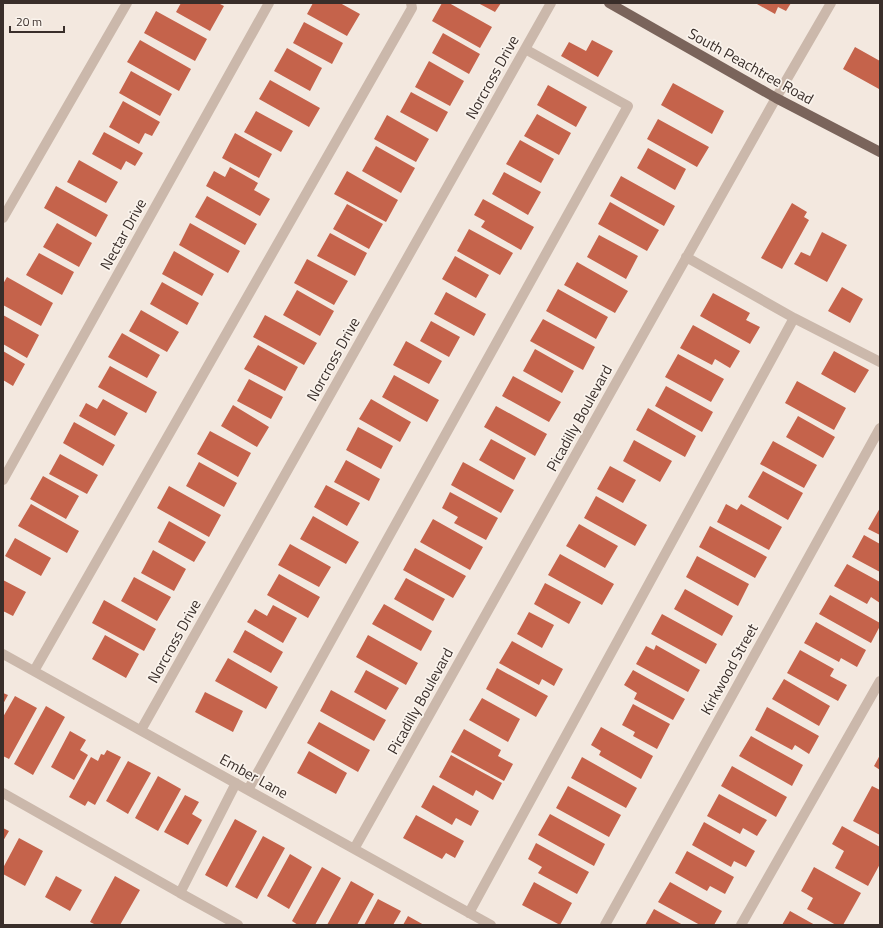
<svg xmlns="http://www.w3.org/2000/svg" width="883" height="928" font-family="'Titillium Web',sans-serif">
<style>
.building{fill:#c5634b}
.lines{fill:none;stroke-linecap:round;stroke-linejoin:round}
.minor{stroke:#cbb8ab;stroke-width:10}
.major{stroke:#7a645b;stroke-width:10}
.labels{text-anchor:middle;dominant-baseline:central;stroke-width:3.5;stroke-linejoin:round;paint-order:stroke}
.street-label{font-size:15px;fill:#392e2a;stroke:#faf3ec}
</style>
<rect width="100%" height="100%" fill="#f3e8df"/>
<!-- building -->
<path class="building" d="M181,3H218L224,6L210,31L176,12Z
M313,3H340L360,14L347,36L307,14Z
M442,3H449L492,27L480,48L432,21Z
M478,3H501L495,12Z
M758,3H791L786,11L778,7L775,14L757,4Z
M156,11L207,39L195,61L144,33Z
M304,22L343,43L332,64L293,43Z
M443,33L480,54L469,74L432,53Z
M140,40L191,69L179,91L127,62Z
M592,40L613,51L598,77L561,56L569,42L586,51Z
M855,47L880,61L879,89L843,69Z
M287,48L322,68L310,91L274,71Z
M429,61L464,81L450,106L415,87Z
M131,71L172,94L160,116L119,93Z
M270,80L320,108L309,127L259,99Z
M673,83L724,111L712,134L661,105Z
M548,85L587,107L576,127L537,105Z
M411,92L448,112L437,132L400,112Z
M123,101L160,122L152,136L145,133L139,144L109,127Z
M256,111L293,131L281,152L244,132Z
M537,114L571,133L559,155L524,136Z
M387,115L429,139L416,162L374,139Z
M658,119L709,147L697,167L647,139Z
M104,132L143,153L135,166L126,161L121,170L92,154Z
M235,133L272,154L259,178L222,158Z
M520,140L554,159L541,183L506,164Z
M376,146L415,168L401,193L362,171Z
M648,148L686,169L675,190L637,168Z
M79,160L118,182L106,203L67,182Z
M230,167L258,183L254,190L270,199L260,216L206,186L214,171L225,177Z
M347,171L398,200L386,222L334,194Z
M504,172L541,192L528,215L492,194Z
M621,176L675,206L664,226L610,196Z
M56,186L108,215L96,237L44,208Z
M207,196L257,224L245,245L195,217Z
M483,199L534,227L521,250L481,227L485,221L474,215Z
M610,202L659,230L647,251L598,224Z
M792,203L807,212L804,217L809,220L782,269L761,258Z
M347,204L383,224L369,249L333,229Z
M57,223L92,243L79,267L43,247Z
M190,223L240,251L228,273L179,245Z
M469,229L513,253L500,275L457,251Z
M822,232L847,245L827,282L794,264L801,252L810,256Z
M330,233L367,253L355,276L317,256Z
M599,235L638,256L626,279L587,257Z
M174,251L214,274L202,296L162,274Z
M39,253L74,272L62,295L26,275Z
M455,256L489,275L476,298L442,279Z
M307,259L348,281L334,305L294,283Z
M577,262L628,291L615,313L564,285Z
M7,277L53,303L41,326L3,305V284Z
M162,282L199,303L187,325L150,304Z
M842,287L863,299L850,323L828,311Z
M558,289L608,317L596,339L546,311Z
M297,290L334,311L320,336L283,315Z
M446,292L486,314L474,336L434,314Z
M713,293L750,313L746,320L760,327L750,344L700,316Z
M141,310L179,332L167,352L129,331Z
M3,315L39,335L27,358L3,344Z
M265,315L317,343L304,365L253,337Z
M543,319L595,347L583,370L530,341Z
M431,321L460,337L449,357L420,341Z
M693,325L740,351L730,368L715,359L712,365L680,348Z
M122,333L160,355L147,378L108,357Z
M406,341L442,361L429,384L393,365Z
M258,345L298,367L285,391L244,369Z
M535,349L574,371L562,393L523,371Z
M3,351L25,364L13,386L3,380Z
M834,351L869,370L855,393L821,374Z
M678,354L724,379L711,402L665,377Z
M110,366L157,392L146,413L98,387Z
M394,375L439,400L427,422L382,397Z
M513,376L561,402L549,422L502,396Z
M249,379L283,397L271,419L237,401Z
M797,381L846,408L834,430L785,403Z
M666,386L713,412L702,432L655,406Z
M103,399L128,413L115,436L79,416L86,403L97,409Z
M371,399L411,422L400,442L359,419Z
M233,405L269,427L257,447L221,426Z
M496,406L547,434L535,456L484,427Z
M648,408L696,436L685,457L636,430Z
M798,416L835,437L823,458L786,437Z
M74,422L115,445L103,466L63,443Z
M358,427L393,446L381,469L346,450Z
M210,431L251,453L238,477L197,454Z
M491,439L526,458L514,480L479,460Z
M634,440L672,461L660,482L623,461Z
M773,441L817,465L804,488L760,464Z
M60,454L98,475L87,494L49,474Z
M346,460L380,479L369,501L334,482Z
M199,462L237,483L224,507L186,486Z
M463,462L514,490L501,513L451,485Z
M610,466L636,480L623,503L597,489Z
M763,471L803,493L788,520L748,497Z
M43,476L79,496L66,519L30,499Z
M326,485L360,503L347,526L314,507Z
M169,486L221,515L209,537L157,508Z
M450,492L498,518L486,540L454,523L458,517L442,508Z
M596,496L647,525L635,546L584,518Z
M31,504L79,531L67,553L18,526Z
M726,504L737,510L741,504L782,527L769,550L717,522Z
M880,508V535L868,529Z
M313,516L359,542L346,564L300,539Z
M433,519L483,547L470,570L420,542Z
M169,521L206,542L194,562L158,542Z
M579,524L618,546L605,568L566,546Z
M710,526L767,557L755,578L699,547Z
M864,535L880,544V572L852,557Z
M15,538L51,558L41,576L5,556Z
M290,544L331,567L319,587L278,565Z
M415,548L466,576L453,598L403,570Z
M153,550L186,569L174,591L141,573Z
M560,554L614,584L602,605L548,575Z
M697,556L749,584L738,606L686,577Z
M847,564L880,582V603L871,597L867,604L834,586Z
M279,574L320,597L308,618L267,595Z
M134,577L171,597L157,621L121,601Z
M406,578L445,599L433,621L394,599Z
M3,580L26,592L13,616L3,611Z
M545,583L581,602L569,624L534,604Z
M685,589L733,616L722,636L674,609Z
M830,595L880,623V626L871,643L819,614Z
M104,600L156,629L144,651L92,623Z
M384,604L432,631L421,651L372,624Z
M273,605L297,618L283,643L247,622L255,609L267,616Z
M529,612L554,625L542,648L517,634Z
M662,614L717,644L706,664L651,634Z
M816,622L866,650L857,667L841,658L839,662L804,643Z
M245,630L283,652L271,673L233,652Z
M105,635L139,654L126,678L92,659Z
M368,635L418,663L406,685L356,657Z
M512,641L563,669L554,686L542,679L539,685L499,663Z
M656,645L700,670L688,692L636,664L646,646L654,650Z
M800,650L834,669L830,676L847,685L838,701L787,673Z
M228,658L278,687L266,709L215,681Z
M497,668L548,696L536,717L486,689Z
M366,670L399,688L386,710L354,692Z
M633,670L685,699L673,720L634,699L637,693L624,685Z
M784,679L830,706L819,726L772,699Z
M331,690L386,720L374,741L320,711Z
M205,692L243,711L233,732L195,712Z
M3,693L8,695L3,704Z
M15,696L37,708L9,759L3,756V717Z
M482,698L520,719L508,742L469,720Z
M633,704L670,724L657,749L633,736L635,732L622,725Z
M46,706L65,717L33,775L14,764Z
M767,707L819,736L809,754L795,745L792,750L755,730Z
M319,722L370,750L358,772L307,743Z
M601,727L653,756L641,779L599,755L601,751L591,745Z
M464,729L501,750L498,756L513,764L504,781L451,752Z
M70,731L86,740L80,750L88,755L74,780L51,767Z
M751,736L803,765L792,786L739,756Z
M107,750L121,757L95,805L88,801L85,806L69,797L91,757L98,761L101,754L104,755Z
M309,751L347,773L336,794L297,773Z
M451,755L502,783L493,800L476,790L473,796L439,777Z
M880,755V770L874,766Z
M582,757L637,788L626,808L571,778Z
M128,761L151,773L128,814L106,801Z
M732,766L787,797L776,817L721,786Z
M158,776L181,789L158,831L135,818Z
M433,785L479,811L471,826L456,818L452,825L421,807Z
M568,786L621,815L609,837L556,808Z
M872,786L880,790V835L853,821Z
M719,794L767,820L757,836L743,828L740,834L707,816Z
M185,795L199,802L192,814L202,820L188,845L164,832Z
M550,814L605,844L594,866L538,835Z
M416,815L464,841L455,858L446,853L442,859L403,838Z
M235,819L257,831L227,887L205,875Z
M704,822L755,851L746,867L734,861L731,867L692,845Z
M842,826L880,847V864L868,886L835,868L844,851L832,844Z
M3,828L9,831L3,841Z
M263,836L285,848L257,899L235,887Z
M19,838L43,851L25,886L3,874V868Z
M536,843L589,872L577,894L538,873L542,867L528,859Z
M687,851L734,877L725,894L710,886L707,891L675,873Z
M290,854L312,867L289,909L267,896Z
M322,867L341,878L315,925H298L292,921Z
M814,867L861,893L843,925H836L807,909L813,898L801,891Z
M56,876L82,890L70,911L45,897Z
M115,876L140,890L120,925H96L90,922Z
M351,881L374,894L357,925H327Z
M534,882L572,903L560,925L522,905Z
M670,882L722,911L714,925H700L658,902Z
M378,899L401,911L393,925H364Z
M654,909L683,925H645Z
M790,911L815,925H782Z
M408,916L424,925H403Z"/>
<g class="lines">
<!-- minor -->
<path class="minor" d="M3,218L127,3
M686,257L794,318L880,362
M3,480L269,3
M3,654L491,925
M34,671L412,8L411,3
M141,730L551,3
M248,790L628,106L525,49
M3,793L180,893L236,783
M354,849L776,98L831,3
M180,893L238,925
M469,913L794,318
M605,925L880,428
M741,925L880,681"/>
<!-- major -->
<path class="major" d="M609,3L776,98L880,152"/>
</g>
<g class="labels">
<!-- street labels -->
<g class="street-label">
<text transform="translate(751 66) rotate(29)">South Peachtree Road</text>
<text transform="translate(492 77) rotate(-61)">Norcross Drive</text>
<text transform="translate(123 234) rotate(-61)">Nectar Drive</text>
<text transform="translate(333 359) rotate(-61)">Norcross Drive</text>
<text transform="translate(579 418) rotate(-61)">Picadilly Boulevard</text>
<text transform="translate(174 641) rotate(-61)">Norcross Drive</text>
<text transform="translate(729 669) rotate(-61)">Kirkwood Street</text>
<text transform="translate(420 701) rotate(-61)">Picadilly Boulevard</text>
<text transform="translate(254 776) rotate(29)">Ember Lane</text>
</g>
</g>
<!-- border -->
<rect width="883" height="928" fill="none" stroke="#392e2a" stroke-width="8"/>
<!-- scale -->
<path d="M10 26v6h54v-6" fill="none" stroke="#392e2a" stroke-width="2"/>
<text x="16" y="26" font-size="12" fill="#392e2a" stroke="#faf3ec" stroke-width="3" paint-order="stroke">20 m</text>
</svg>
